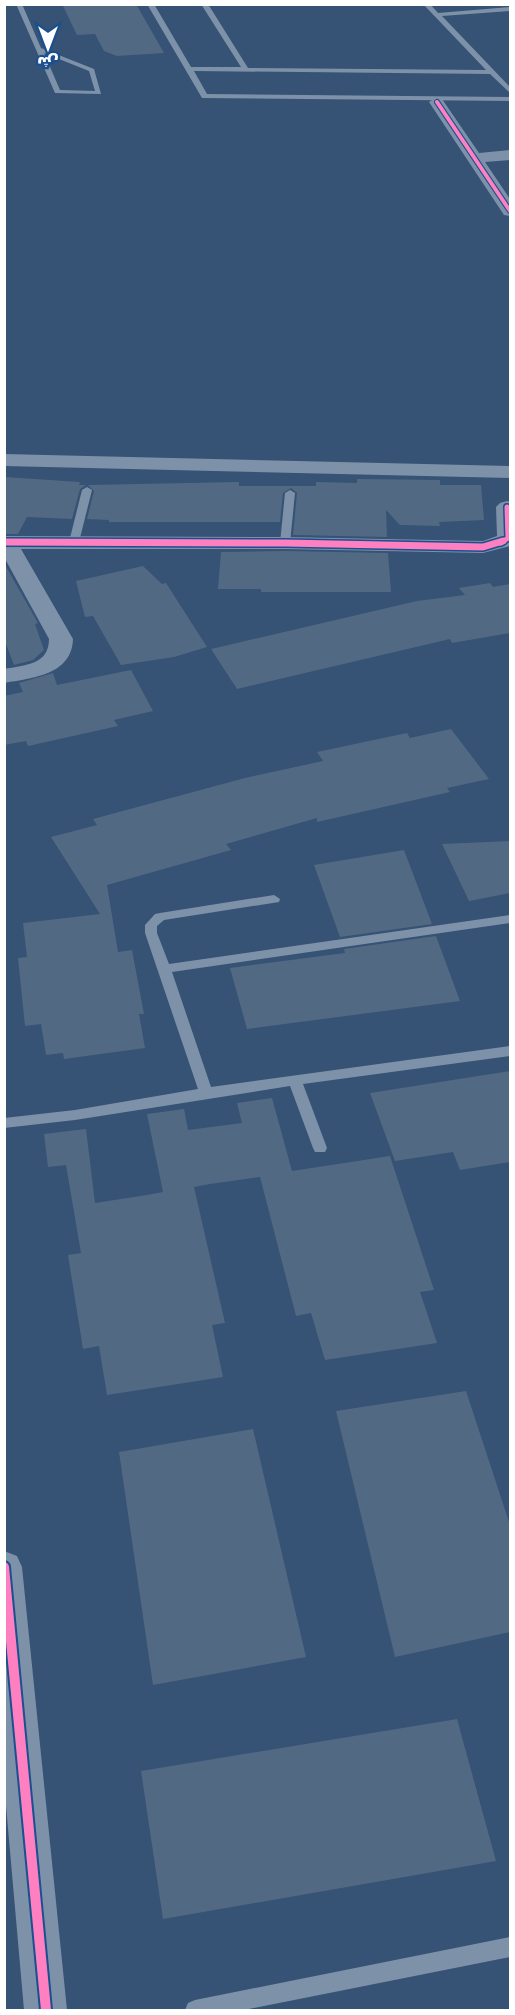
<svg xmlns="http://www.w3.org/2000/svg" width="515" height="2015" font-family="'DejaVu Sans','Noto Naskh Arabic',sans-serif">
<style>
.building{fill:#526984}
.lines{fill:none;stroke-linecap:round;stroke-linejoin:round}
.lane{fill:#7d92a8;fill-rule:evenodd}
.street{fill:#7d92a8;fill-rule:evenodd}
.cycleway-far3-casing{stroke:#1b4f8f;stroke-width:6}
.cycleway-far2-casing{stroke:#1b4f8f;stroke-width:8}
.cycleway-far1-casing{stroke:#1b4f8f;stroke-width:10}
.cycleway-casing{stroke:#1b4f8f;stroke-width:14}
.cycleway-far3{stroke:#ff80c0;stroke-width:4}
.cycleway-far2{stroke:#ff80c0;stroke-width:5}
.cycleway-far1{stroke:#ff80c0;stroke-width:7}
.cycleway{stroke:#ff80c0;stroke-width:10}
</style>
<rect width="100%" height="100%" fill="#365274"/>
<!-- building -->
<path class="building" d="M62,4H136L164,53L117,56L104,51L95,34L77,35Z
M4,477L80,482L79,485H86L80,489L72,519L27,517L18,534H4Z
M357,479L440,480V485H481L484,520L439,522L440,526L400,525L386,510L387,537L293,535L297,493L291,488L283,493L280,522H109V520L87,519L94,491L88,485L239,482V486H316V482L357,483Z
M285,551L388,553L391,592H261V589H218L221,552Z
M4,563L38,623L35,624L44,650L33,660L14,665L4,639Z
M143,566L162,584L166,583L207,647L174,657L121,665L93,616L85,617L76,581Z
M490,583L493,587L510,584V633L452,643L450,639L237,689L211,649L417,601L465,595L459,588Z
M131,670L153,711L114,720L118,726L28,746L26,741L4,745V696L23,692L19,683L53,673L57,685Z
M451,729L489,779L447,788L450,792L317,822V818L226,844L231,850L107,885L118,952L132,950L144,1014H139L145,1048L64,1059L63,1053L46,1055L41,1024L25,1026L18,958L27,957L23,923L100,914L51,837L97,825L93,819L245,778L323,761L317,752L407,733L410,738Z
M510,841V893L469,901L442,844Z
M404,850L432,924L340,937L314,865Z
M436,936L460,1001L247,1029L230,968L345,953L344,949Z
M510,1071V1162L460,1170L453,1152L395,1161L370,1093Z
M272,1098L292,1171L390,1156L434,1290L420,1292L437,1343L325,1360L311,1313L296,1316L260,1177L210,1184L194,1187L225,1323L212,1325L223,1377L107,1395L99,1346L83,1349L68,1255L81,1253L66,1165L48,1167L44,1134L86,1129L95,1203L147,1195L163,1192L147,1114L184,1109L188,1130L242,1123L237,1103Z
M466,1391L510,1525V1632L395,1657L336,1411Z
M253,1429L306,1657L153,1685L119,1452Z
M457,1719L496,1861L163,1919L141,1771Z"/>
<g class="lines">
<!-- lane -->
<path class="lane" d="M16,4H22L41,48L94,69L101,94L55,93ZM44,53L89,71L95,91L60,90Z
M147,4H154L191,67H241L201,4H208L248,68L486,70L423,4H430L438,13L510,7V11L442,16L510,87V93L490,74L194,71L207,94L510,97V101L202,98Z
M87,487L92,490L79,542L78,544H70L69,542L82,490Z
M290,490L295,493L290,543L285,546L280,543L285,493Z
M274,895L280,899L279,902L164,920L157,926V933L169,964L510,915V923L172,972L211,1087L510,1046V1056L303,1084L327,1148L325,1152H315L313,1148L290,1086L75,1120L4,1128V1118L75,1110L198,1089L145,933V925L155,914L160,913Z
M510,1937V1957L244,2010H185L188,2003L195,2000Z"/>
<!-- street -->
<path class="street" d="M437,97L442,99L479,153L510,150V160L485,162L510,199V216L504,215L429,102Z
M4,454L510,466V478L4,466Z
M507,501L510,502V546L483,553L285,549H21L73,639C72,675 32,678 4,683V669C25,665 49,665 49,639L4,557V536L285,537L483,541L497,536L496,507L500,503Z
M4,1551L17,1556L22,1567L67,2010H24L4,1783Z"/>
<defs>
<path id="cycleway-far3" d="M437,102L510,211"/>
<path id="cycleway-far2" d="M4,542L163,543
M501,543L508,538L507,507"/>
<path id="cycleway-far1" d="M4,542L285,543L483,547L503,541"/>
<path id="cycleway" d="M4,1567L46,2010"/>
</defs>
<!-- cycleway-far3 casing -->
<use href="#cycleway-far3" class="cycleway-far3-casing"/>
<!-- cycleway-far2 casing -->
<use href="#cycleway-far2" class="cycleway-far2-casing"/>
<!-- cycleway-far1 casing -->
<use href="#cycleway-far1" class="cycleway-far1-casing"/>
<!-- cycleway casing -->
<use href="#cycleway" class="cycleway-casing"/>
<!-- cycleway-far3 -->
<use href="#cycleway-far3" class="cycleway-far3"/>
<!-- cycleway-far2 -->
<use href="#cycleway-far2" class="cycleway-far2"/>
<!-- cycleway-far1 -->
<use href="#cycleway-far1" class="cycleway-far1"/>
<!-- cycleway -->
<use href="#cycleway" class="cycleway"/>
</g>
<!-- border -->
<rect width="515" height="2015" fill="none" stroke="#ffffff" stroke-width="12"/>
<!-- north arrow -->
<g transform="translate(48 48) rotate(180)" stroke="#1b4f8f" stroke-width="4.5" paint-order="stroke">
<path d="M0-4.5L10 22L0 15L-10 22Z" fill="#ffffff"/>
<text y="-9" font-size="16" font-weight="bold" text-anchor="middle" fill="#ffffff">ش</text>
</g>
</svg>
